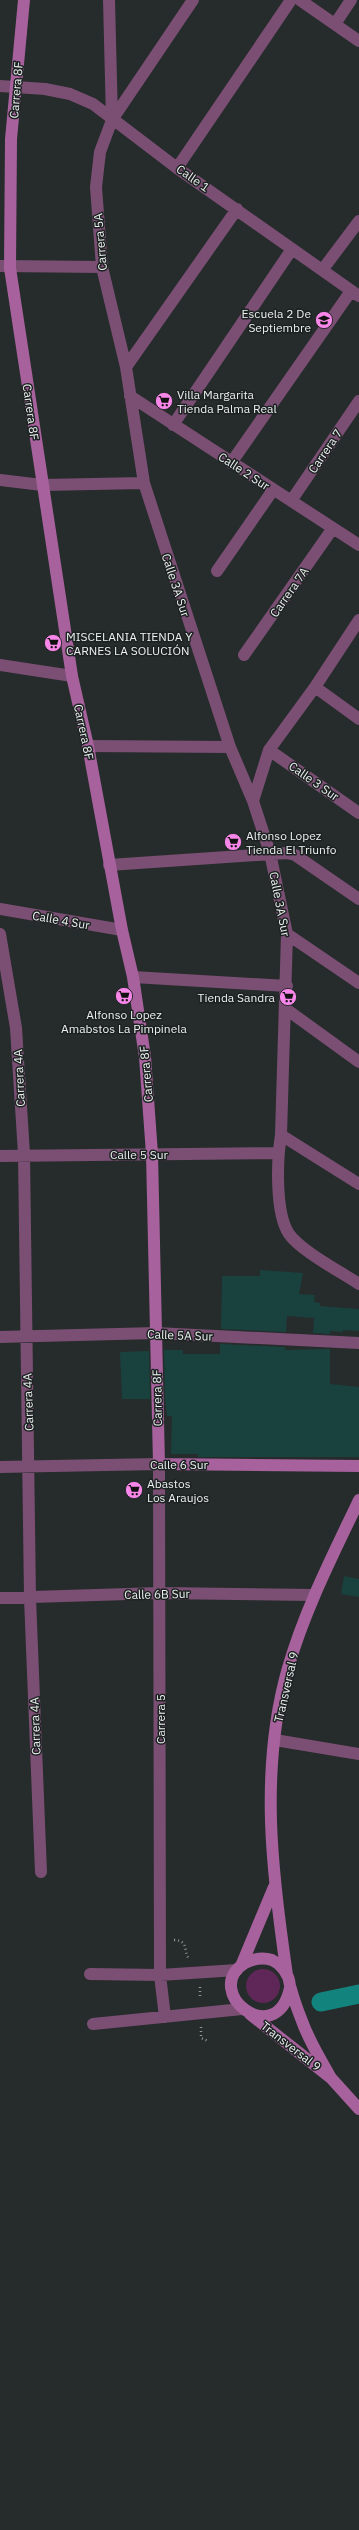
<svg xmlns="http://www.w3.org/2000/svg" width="359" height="2530" font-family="'IBM Plex Sans',sans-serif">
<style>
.green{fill:#5e2757}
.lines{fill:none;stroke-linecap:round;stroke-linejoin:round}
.canal{stroke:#13847d;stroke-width:19}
.building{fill:#19423f}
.path{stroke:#929696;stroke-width:2.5;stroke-dasharray:1 3;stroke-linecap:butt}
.street{stroke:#7a4f73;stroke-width:12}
.secondary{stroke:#a7619c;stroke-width:12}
.labels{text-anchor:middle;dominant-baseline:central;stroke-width:3;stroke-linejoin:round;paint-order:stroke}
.street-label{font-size:12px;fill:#edf0f0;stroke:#1c2221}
.poi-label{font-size:12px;fill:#edf0f0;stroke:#1c2221;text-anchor:start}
</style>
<rect width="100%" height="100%" fill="#262b2b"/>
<!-- green -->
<path class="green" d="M246 1986a17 17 0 1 1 34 0a17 17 0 1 1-34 0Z"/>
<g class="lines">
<!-- canal -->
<path class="canal" d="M321,2002L359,1994"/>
</g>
<!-- building -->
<path class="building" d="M260,1270L303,1273L299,1294L315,1295L314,1302L320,1303V1306L359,1309V1331L343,1330V1332L330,1331V1334L313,1333L314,1318L287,1316L286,1332L221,1329L222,1276H260Z
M220,1344L285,1347V1350L330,1349V1384L359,1387V1457H198V1454H171L172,1416H167L165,1398L164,1350H183V1354H220Z
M149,1351L150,1399H122L120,1352Z
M344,1576L359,1579V1597L341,1594Z"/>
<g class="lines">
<!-- path -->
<path class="path" d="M174,1940C189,1941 183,1950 189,1959
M200,1987V1998
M201,2027V2038L208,2041"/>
<!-- street -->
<path class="street" d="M109,0L112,120L100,152L96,187L102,267L126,367L144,483L230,747L253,801L270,853L287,934L281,1135C277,1160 275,1213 289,1234C301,1251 341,1272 359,1284
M300,0L359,41
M335,24L351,0
M0,86L45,89L70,94L93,104L177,168L359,296
M112,120L193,0
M177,168L291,0
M0,266L102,267
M323,269L359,221
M126,367L237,209
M130,396L359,545
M173,425L292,249
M231,463L351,291
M0,480L42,485L144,483
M291,501L359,401
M217,571L273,490
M244,655L333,528
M0,665L72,676
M315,687L359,719
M88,746L230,747
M269,750L359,813
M253,801L269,750L315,687L359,620
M109,865L287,853L295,855L359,899
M0,909L122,930
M0,934L16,1028L24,1154L30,1598L41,1872
M287,934L359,983
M133,977L287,986
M286,1009L359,1062
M281,1135L359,1184
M0,1156L278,1153
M0,1337L156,1333L359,1343
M0,1467L159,1464L160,1975L165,2017
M0,1598L160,1593L314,1595
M275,1740L359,1754
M90,1974L160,1975L237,1970
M93,2024L242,2009"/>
<!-- secondary -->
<path class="secondary" d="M24,0L11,139L10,268L72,676L88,746L122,930L133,977L145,1057L152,1154L159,1464L359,1466
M241,1966L274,1887
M287,1975C272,1873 259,1769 288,1668C305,1609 333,1555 359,1500
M290,1988C276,2052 200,1991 245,1963C253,1959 263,1957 272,1960C278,1963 284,1969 287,1975C290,1979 289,1985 291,1989C294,2000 298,2011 302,2021C309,2041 321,2060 331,2078
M250,2014L331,2078L359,2109"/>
</g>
<!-- icons -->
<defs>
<symbol id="school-disc" viewBox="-11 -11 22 22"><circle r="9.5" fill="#f987e9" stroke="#1c2221"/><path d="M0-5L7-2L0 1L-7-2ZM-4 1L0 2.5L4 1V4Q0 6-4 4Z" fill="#111"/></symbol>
<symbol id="supermarket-disc" viewBox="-11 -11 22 22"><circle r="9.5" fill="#f987e9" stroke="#1c2221"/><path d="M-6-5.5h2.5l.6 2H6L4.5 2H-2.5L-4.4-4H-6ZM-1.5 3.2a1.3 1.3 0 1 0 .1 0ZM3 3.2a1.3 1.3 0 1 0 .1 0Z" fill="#111"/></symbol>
</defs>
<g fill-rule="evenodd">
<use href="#school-disc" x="314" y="310" width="20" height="20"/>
<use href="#supermarket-disc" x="154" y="391" width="20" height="20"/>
<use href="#supermarket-disc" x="43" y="633" width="20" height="20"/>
<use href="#supermarket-disc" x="223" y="832" width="20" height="20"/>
<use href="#supermarket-disc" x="114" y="986" width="20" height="20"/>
<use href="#supermarket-disc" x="278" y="987" width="20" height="20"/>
<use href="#supermarket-disc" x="124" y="1480" width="20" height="20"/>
</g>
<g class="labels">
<!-- street labels -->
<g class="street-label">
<text transform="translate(16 90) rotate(-85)">Carrera 8F</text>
<text transform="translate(193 178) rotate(35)">Calle 1</text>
<text transform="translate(100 242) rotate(-95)">Carrera 5A</text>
<text transform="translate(31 412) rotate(82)">Carrera 8F</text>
<text transform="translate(325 451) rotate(-56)">Carrera 7</text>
<text transform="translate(244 471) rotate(33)">Calle 2 Sur</text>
<text transform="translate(176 585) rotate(72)">Calle 3A Sur</text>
<text transform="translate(289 592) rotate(-55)">Carrera 7A</text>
<text transform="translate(84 732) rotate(78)">Carrera 8F</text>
<text transform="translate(314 781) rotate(35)">Calle 3 Sur</text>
<text transform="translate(280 904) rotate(79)">Calle 3A Sur</text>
<text transform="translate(61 920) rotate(10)">Calle 4 Sur</text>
<text transform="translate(146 1074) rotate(-95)">Carrera 8F</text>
<text transform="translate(19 1078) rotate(-93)">Carrera 4A</text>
<text x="139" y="1154">Calle 5 Sur</text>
<text transform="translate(180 1335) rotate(2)">Calle 5A Sur</text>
<text transform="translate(157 1398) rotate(-91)">Carrera 8F</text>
<text transform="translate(28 1402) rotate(-92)">Carrera 4A</text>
<text x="179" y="1464">Calle 6 Sur</text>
<text transform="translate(157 1594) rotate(-1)">Calle 6B Sur</text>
<text transform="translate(286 1687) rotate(-77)">Transversal 9</text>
<text transform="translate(160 1719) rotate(-90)">Carrera 5</text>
<text transform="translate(35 1726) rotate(-92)">Carrera 4A</text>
<text transform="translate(291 2046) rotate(38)">Transversal 9</text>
</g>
<!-- poi labels -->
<g class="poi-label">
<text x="311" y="313" text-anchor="end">Escuela 2 De<tspan x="311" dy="14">Septiembre</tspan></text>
<text x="177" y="394">Villa Margarita<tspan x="177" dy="14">Tienda Palma Real</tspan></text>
<text x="66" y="636">MISCELANIA TIENDA Y<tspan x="66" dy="14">CARNES LA SOLUCIÓN</tspan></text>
<text x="246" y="835">Alfonso Lopez<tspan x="246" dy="14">Tienda El Triunfo</tspan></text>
<text x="275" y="997" text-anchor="end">Tienda Sandra</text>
<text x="124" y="1014" text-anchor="middle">Alfonso Lopez<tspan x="124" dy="14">Amabstos La Pimpinela</tspan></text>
<text x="147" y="1483">Abastos<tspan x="147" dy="14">Los Araujos</tspan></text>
</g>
</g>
</svg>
